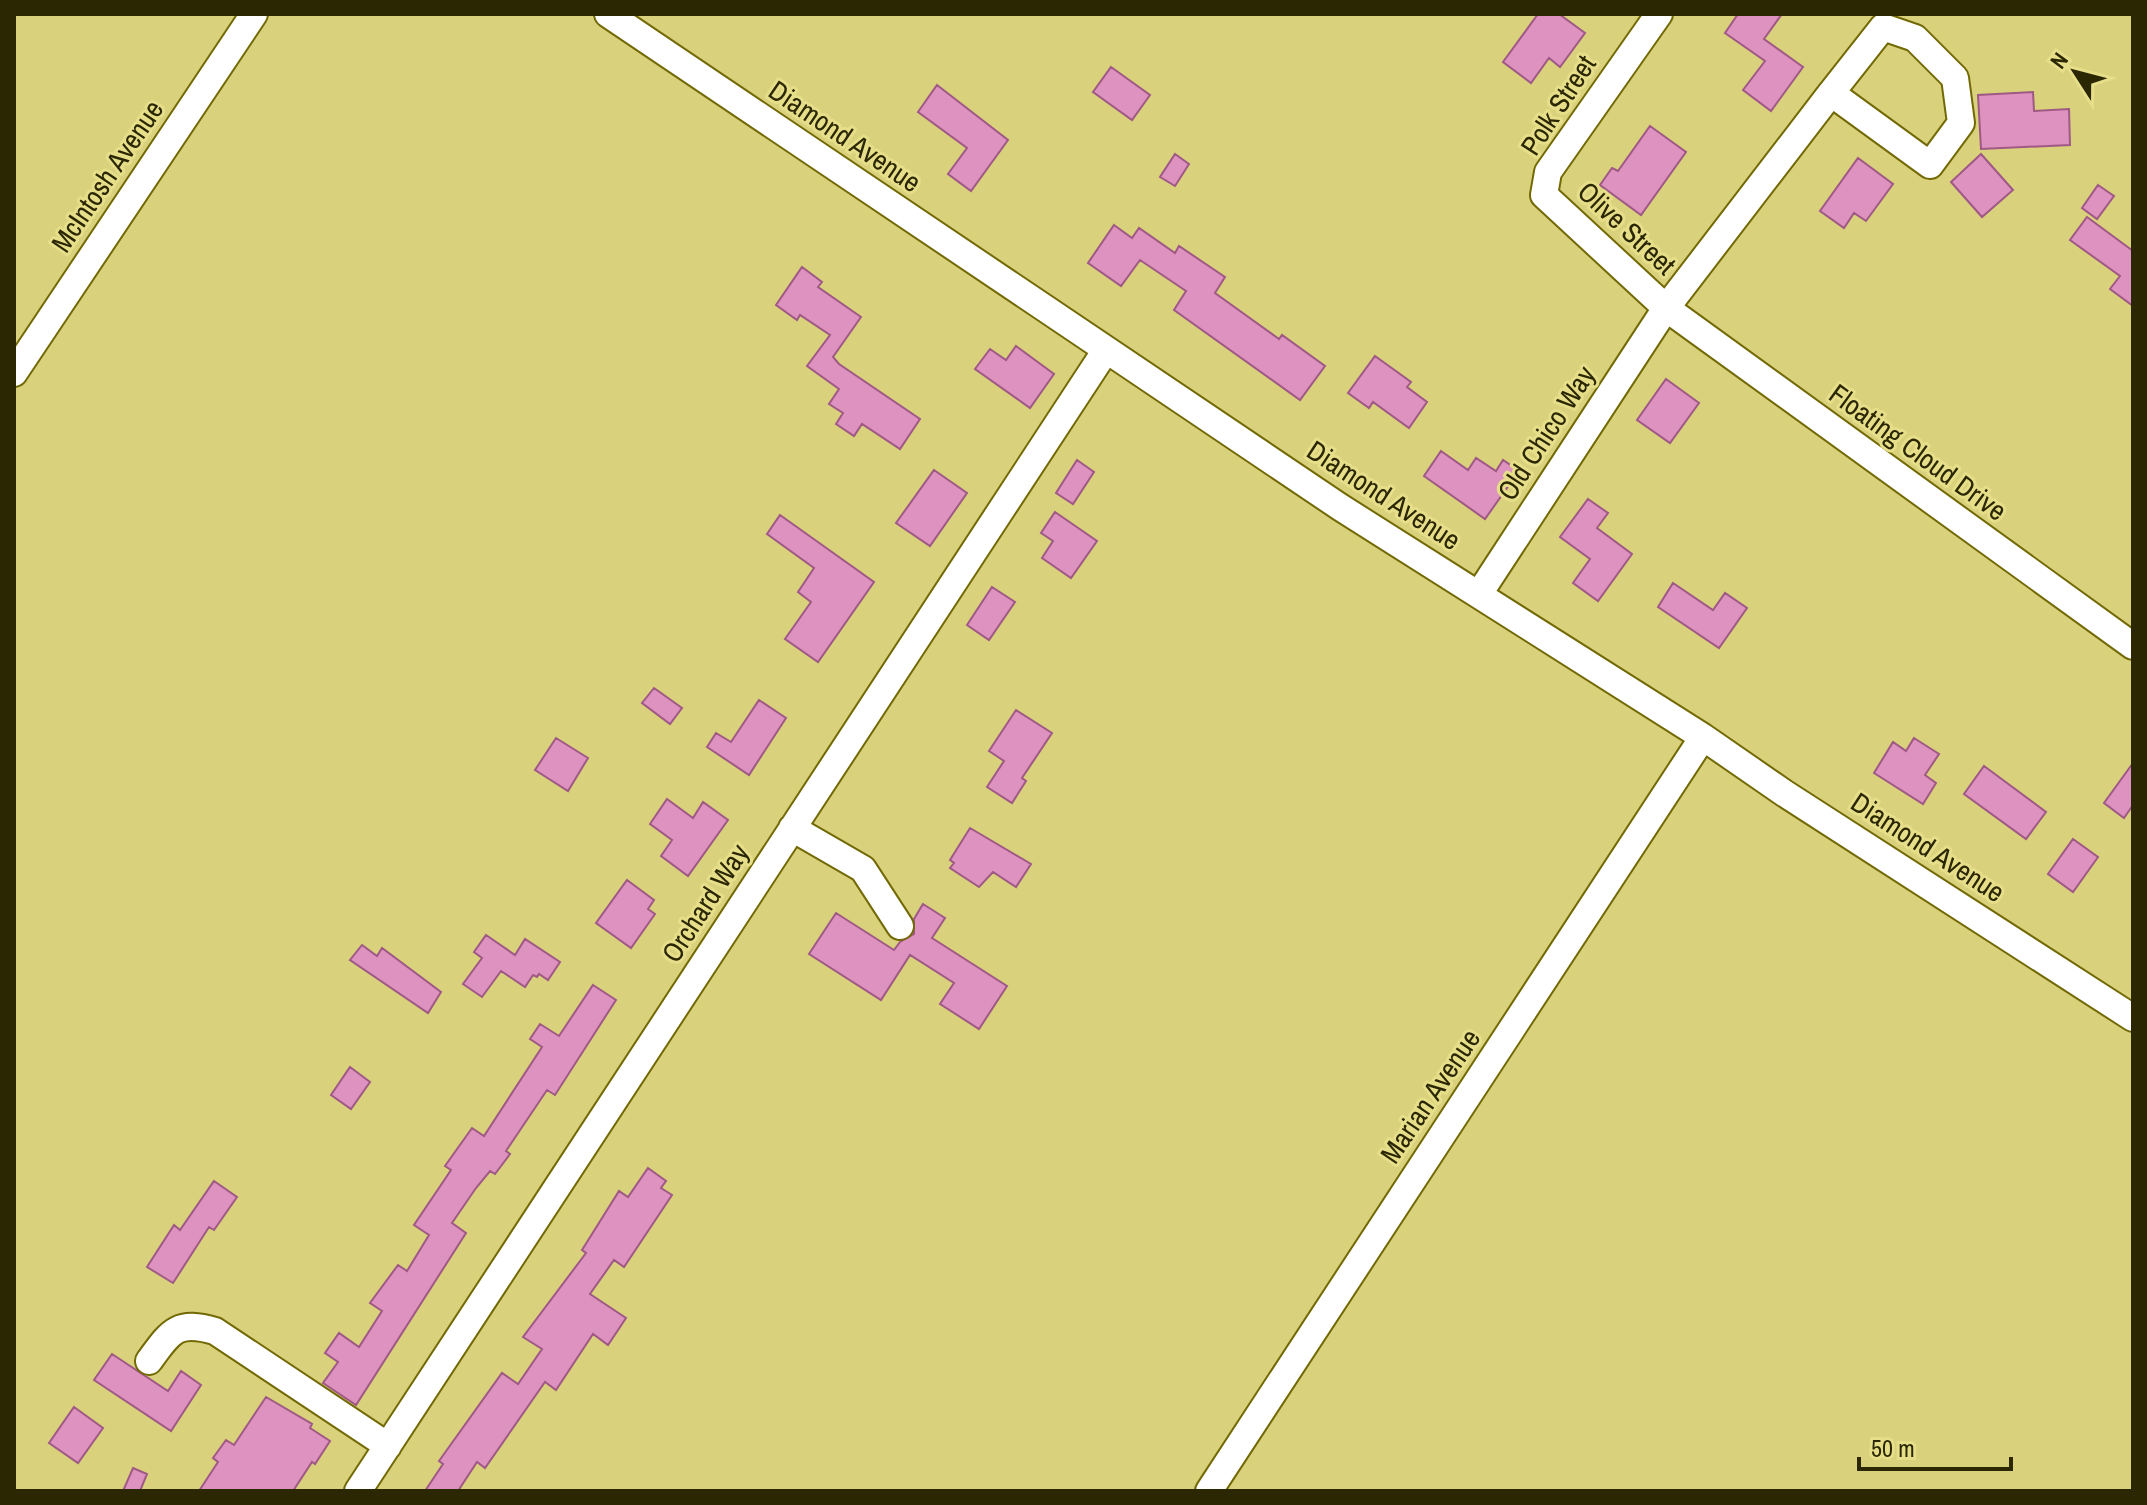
<svg xmlns="http://www.w3.org/2000/svg" width="2147" height="1505" font-family="'Archivo Narrow',sans-serif">
<style>
.building{fill:#dd92bf;stroke:#9f5984;stroke-width:2}
.lines{fill:none;stroke-linecap:round;stroke-linejoin:round}
.minor-casing{stroke:#726905;stroke-width:30}
.minor{stroke:#fff;stroke-width:26}
.labels{text-anchor:middle;dominant-baseline:central;stroke-width:6;stroke-linejoin:round;paint-order:stroke}
.street-label{font-size:28px;fill:#2b2703;stroke:#e6de89}
</style>
<rect width="100%" height="100%" fill="#d9d17c"/>
<!-- building -->
<path class="building" d="M1538,14H1559L1585,33L1560,67L1549,58L1531,83L1503,62Z
M1738,14H1782L1764,39L1803,67L1771,111L1743,90L1765,61L1725,33Z
M1111,67L1150,95L1132,120L1093,92Z
M937,85L1008,140L971,191L948,174L967,148L918,112Z
M2033,92L2034,111L2069,109L2070,145L1981,149L1978,95Z
M1650,126L1686,152L1641,215L1600,185L1612,168L1618,171Z
M1175,154L1189,164L1175,186L1160,177Z
M1981,154L2013,190L1982,217L1951,182Z
M1858,158L1893,184L1866,221L1854,213L1844,228L1820,211Z
M2098,185L2114,196L2097,219L2082,208Z
M2087,217L2133,251V306L2110,289L2120,276L2070,240Z
M1114,225L1132,238L1139,228L1175,253L1179,246L1225,277L1215,293L1279,339L1282,335L1325,366L1300,400L1174,310L1186,291L1140,260L1121,286L1088,263Z
M802,267L822,282L818,287L861,317L833,357L839,364L920,419L900,449L862,424L854,436L836,424L843,413L829,404L839,389L807,366L830,335L800,315L797,320L776,305Z
M1016,346L1054,374L1030,408L975,369L990,349L1006,360Z
M1375,356L1411,382L1407,387L1427,402L1409,428L1373,402L1369,408L1348,393Z
M1666,379L1699,403L1670,443L1637,420Z
M1441,451L1468,470L1476,458L1496,471L1503,460L1519,471L1485,519L1424,476Z
M1077,460L1094,472L1073,504L1056,493Z
M934,470L967,493L930,546L896,523Z
M1588,499L1608,513L1597,528L1632,554L1598,601L1573,583L1590,559L1560,537Z
M1055,512L1097,541L1071,578L1042,558L1053,541L1041,533Z
M780,515L874,582L818,662L785,639L811,602L798,592L814,568L767,534Z
M1673,583L1713,610L1725,593L1747,608L1719,648L1658,607Z
M992,587L1015,602L989,640L967,625Z
M654,688L682,708L670,724L642,703Z
M759,700L786,718L749,775L707,747L716,733L731,742Z
M1016,710L1052,733L1022,778L1026,781L1012,803L987,787L1004,761L989,751Z
M556,738L588,758L568,791L535,770Z
M1914,738L1939,754L1925,775L1936,783L1923,804L1874,773L1893,742L1906,751Z
M2133,763V805L2124,818L2104,803Z
M1984,766L2046,812L2026,839L1964,794Z
M667,799L693,818L703,802L728,820L688,876L661,856L672,840L650,824Z
M970,828L1031,864L1016,887L993,872L979,887L950,868L954,863L950,860Z
M2073,839L2098,857L2073,892L2048,874Z
M627,880L654,900L648,909L655,914L631,948L596,923Z
M923,904L945,918L932,938L1007,986L979,1029L940,1004L954,983L910,955L881,1000L809,954L836,913L894,950L900,942L914,934V919Z
M486,935L515,955L525,939L560,962L548,980L539,974L537,977L533,975L525,987L501,971L482,997L463,984L482,958L474,952Z
M362,945L377,956L382,948L441,992L428,1013L350,960Z
M593,985L616,1000L555,1095L547,1090L506,1151L510,1154L495,1174L490,1171L476,1188L452,1223L466,1233L356,1405L323,1383L338,1362L325,1353L339,1333L359,1347L382,1311L370,1303L398,1265L407,1271L429,1235L414,1225L451,1170L445,1166L472,1128L484,1136L542,1047L530,1039L540,1024L559,1036Z
M350,1067L370,1082L351,1109L331,1095Z
M648,1168L666,1181L661,1188L672,1195L624,1267L614,1260L590,1294L626,1318L608,1345L593,1334L556,1390L545,1382L485,1468L477,1462L458,1491H425L443,1464L439,1461L502,1373L518,1384L542,1349L523,1337L586,1253L582,1250L619,1191L628,1197Z
M214,1181L237,1197L214,1230L209,1227L173,1283L147,1267L174,1225L180,1230Z
M112,1354L168,1391L181,1371L201,1385L171,1431L94,1380Z
M266,1397L312,1424L310,1428L330,1441L315,1464L312,1462L293,1491H199L218,1462L213,1458L226,1440L234,1445Z
M74,1407L103,1428L78,1463L49,1443Z
M133,1468L147,1474L140,1491H123Z"/>
<g class="lines">
<defs>
<path id="minor" d="M608,14L1340,507L1703,737L1784,793L2133,1018
M1659,14L1548,172L1544,195L1666,308L2133,646
M14,373L254,14
M1479,594L1666,308L1831,93L1930,165L1961,123L1955,78L1915,38L1883,27L1831,93
M792,828L863,869L900,926
M149,1361C171,1331 177,1320 215,1331L388,1446
M358,1491L1106,350
M1209,1491L1703,737"/>
</defs>
<!-- minor casing -->
<use href="#minor" class="minor-casing"/>
<!-- minor -->
<use href="#minor" class="minor"/>
</g>
<g class="labels">
<!-- street labels -->
<g class="street-label">
<text transform="translate(1558 105) rotate(-57)">Polk Street</text>
<text transform="translate(845 136) rotate(34)">Diamond Avenue</text>
<text transform="translate(107 176) rotate(-56)">McIntosh Avenue</text>
<text transform="translate(1627 228) rotate(43)">Olive Street</text>
<text transform="translate(1546 433) rotate(-57)">Old Chico Way</text>
<text transform="translate(1918 452) rotate(36)">Floating Cloud Drive</text>
<text transform="translate(1384 495) rotate(33)">Diamond Avenue</text>
<text transform="translate(1928 847) rotate(33)">Diamond Avenue</text>
<text transform="translate(705 903) rotate(-57)">Orchard Way</text>
<text transform="translate(1430 1096) rotate(-56)">Marian Avenue</text>
</g>
</g>
<!-- border -->
<rect width="2147" height="1505" fill="none" stroke="#2b2703" stroke-width="32"/>
<!-- north arrow -->
<g transform="translate(2075 72) rotate(306)" stroke="#e6de89" stroke-width="6" paint-order="stroke">
<path d="M0-6L14 30L0 20L-14 30Z" fill="#2b2703"/>
<text y="-12" font-size="22" font-weight="bold" text-anchor="middle" fill="#2b2703">N</text>
</g>
<!-- scale -->
<path d="M1859 1457v12h152v-12" fill="none" stroke="#2b2703" stroke-width="4"/>
<text x="1871" y="1457" font-size="24" fill="#2b2703" stroke="#e6de89" stroke-width="6" paint-order="stroke">50 m</text>
</svg>
